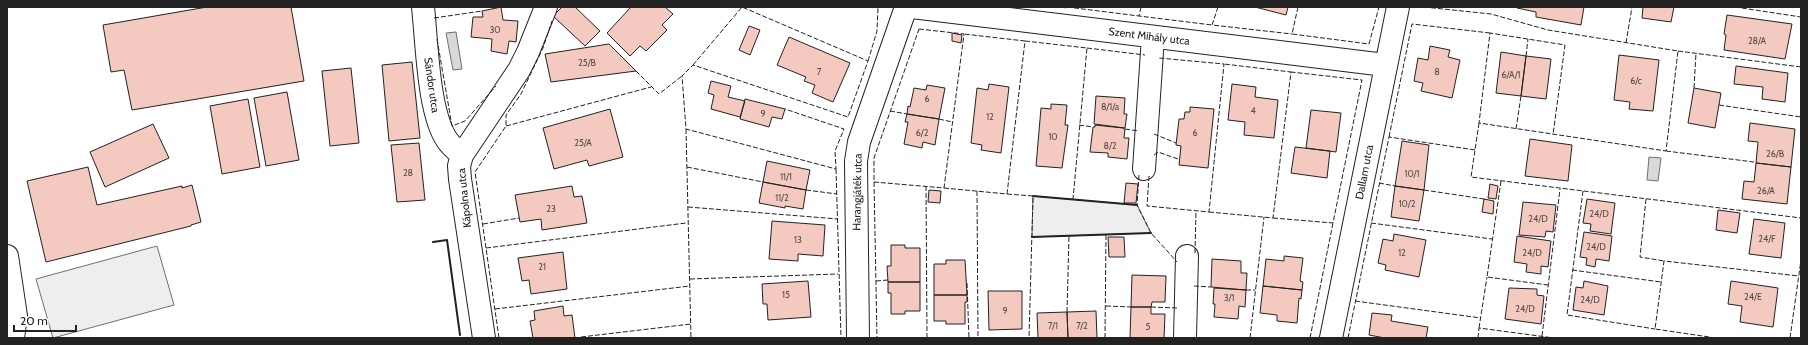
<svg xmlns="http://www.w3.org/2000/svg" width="1808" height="345" font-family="Cabin,sans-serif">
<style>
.green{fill:#eee;stroke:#6f6f6f}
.water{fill:#d9d9d9;stroke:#6f6f6f}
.building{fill:#f3c9c0;stroke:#222}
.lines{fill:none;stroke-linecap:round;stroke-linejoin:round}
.minor-casing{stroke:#222;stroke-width:24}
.minor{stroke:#fff;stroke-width:22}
.fence{stroke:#222;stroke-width:1;stroke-dasharray:5 2;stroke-linecap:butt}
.wall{stroke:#222;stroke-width:2}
.labels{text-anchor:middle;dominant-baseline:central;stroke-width:3;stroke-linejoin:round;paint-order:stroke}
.number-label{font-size:9px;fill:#564c4a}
.street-label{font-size:11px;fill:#222;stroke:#fff}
</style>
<rect width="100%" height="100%" fill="#fff"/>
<!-- green -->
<path class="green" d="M1033,196L1137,205L1151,233L1032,237Z
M157,246L174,305L53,338L36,279Z"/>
<!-- water -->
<path class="water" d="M456,32L462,69L453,70L446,33Z
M1649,157L1661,158L1658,181L1647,180Z"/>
<!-- building -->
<path class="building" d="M207,7H291L304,81L132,110L124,70L111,72L103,25Z
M501,7L503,20L518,21L516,42L509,41L507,54L491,51L492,39L471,37L473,17H483L482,11Z
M562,7H575L600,31L585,46L553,16Z
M631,7H665L673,14L662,25L667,30L646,51L640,46L630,56L607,33Z
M1255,7H1288L1286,15Z
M1518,7H1584L1581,25L1536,17V12L1517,8Z
M1643,7H1674L1671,22L1642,18Z
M1727,15L1792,24L1785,59L1724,50L1726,35L1724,34Z
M749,26L760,30L750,55L739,50Z
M952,33L962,35L961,43L952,41Z
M789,37L850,63L833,102L812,93L815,85L804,81L806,77L777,65Z
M609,44L636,71L551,82L545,54Z
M1430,46L1450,50L1448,57L1460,60L1452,98L1421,91L1423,83L1414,81L1418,58L1428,60Z
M1501,52L1526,56L1521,96L1496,93Z
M1619,55L1659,60L1653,111L1629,109L1630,102L1614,100Z
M1526,56L1551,59L1546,99L1521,96Z
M412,62L420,138L389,141L382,65Z
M1736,66L1788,73L1785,102L1762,99L1763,87L1734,84Z
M351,68L359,143L330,146L322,71Z
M711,81L731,86L728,97L745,101L740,117L711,109L714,95L708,93Z
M989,84L1009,87L1001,153L981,150L982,145L971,143L977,88L988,90Z
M1232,84L1256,87L1255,97L1278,100L1274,138L1244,135L1245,122L1228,120Z
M927,85L945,88L939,119L907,114L908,106L910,107L914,88L926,90Z
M1694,88L1721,93L1715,128L1688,123Z
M287,92L299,160L266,166L254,98Z
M1096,96L1125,98L1124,114H1127L1125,128L1094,124Z
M248,99L260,167L222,174L210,106Z
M745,99L785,109L782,119L772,117L769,127L740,119Z
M1051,104L1067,105L1065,125H1068L1062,168L1036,166L1041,108L1051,109Z
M1190,107L1214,109L1208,168L1179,165L1181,146L1176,145L1179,119H1184L1185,112H1190Z
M610,109L623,157L589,166L587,160L554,169L543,128Z
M1311,110L1341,113L1336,152L1306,148Z
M907,114L939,119L935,145L923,142L922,148L904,144L908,122H905Z
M1750,123L1795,129L1791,167L1756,163L1758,142L1748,141Z
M153,124L169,158L105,187L90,152Z
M1095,125L1123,128L1125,129L1124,138H1129L1127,159L1108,157V153L1090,152L1093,127H1095Z
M1530,139L1572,145L1568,181L1525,176Z
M1402,141L1429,145L1424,190L1395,186Z
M419,143L425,200L397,202L391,145Z
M1295,147L1330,151L1327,178L1291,173Z
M767,161L810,170L806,190L763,182Z
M1756,163L1791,167L1787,204L1742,199L1744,181L1754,182Z
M88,167L97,205L182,186V188L192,185L201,222L191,225V226L46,262L27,181Z
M763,182L806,190L803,209L785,206V208L759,203Z
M1126,183L1138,184L1136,203H1124Z
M1490,184L1498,186L1496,199L1488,198Z
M572,186L574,197L582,196L587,223L542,230L541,219L520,222L515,195Z
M1395,186L1424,190L1419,221L1391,217Z
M929,190L941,191L940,203L928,202Z
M1484,199L1494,201L1493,214L1482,212Z
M1587,199L1615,203L1611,234L1590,231L1591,224L1583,223Z
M1523,202L1556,205L1553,232L1546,231L1545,237L1519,235Z
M1718,210L1740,213L1737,233L1716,230Z
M1754,219L1785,223L1781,258L1749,254Z
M772,221L825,225L823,256L798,254V261L769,259Z
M1584,232L1612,236L1609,261L1596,259L1595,267L1586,265L1587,258L1580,257Z
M1394,234L1426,240L1419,277L1385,270L1386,265L1378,263L1383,239L1393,241Z
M1517,236L1551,241L1548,267L1541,266V274L1526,272L1527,264L1514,262Z
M1108,237H1124L1125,257H1109Z
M891,245H905V248H920V282H888L887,266H891Z
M563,252L567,289L531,294L529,280L522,281L518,258Z
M1284,256L1303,258L1300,281L1303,282L1302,290L1263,286L1266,259L1284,261Z
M1212,259L1241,261V273H1247L1246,290L1211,287Z
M946,260H965L967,295H934V264H946Z
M1132,275L1166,276L1165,302H1152L1151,307H1131Z
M808,281L811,317L768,320L767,304H763L762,284Z
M1584,281L1608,286L1604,315L1573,310L1576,287L1583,288Z
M1731,281L1778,288L1773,327L1740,322L1742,306L1728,304Z
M888,282H920V311H905V314H891V293H888Z
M1263,286L1302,290L1301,299L1299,298L1297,323L1277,321V315L1260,313Z
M1214,288L1246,290L1245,307L1239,306L1238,319L1214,317L1215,304H1213Z
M1509,288L1537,289V295L1544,296L1541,324L1505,319Z
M988,291H1022V329L989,330Z
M934,295H967V302H965V324H946V321H934Z
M563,306L564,316L572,315L575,338H533L530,321L535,320L534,311Z
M1131,307H1151V314H1165L1164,338H1130Z
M1096,311L1097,338H1068L1067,312Z
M1067,312L1068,338H1038L1037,313Z
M1372,313L1392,315L1391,321L1428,327L1426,338H1385L1369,335Z"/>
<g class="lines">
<defs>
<path id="minor" d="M423,7C427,43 428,112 447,140C451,146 457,151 462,155
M912,7L1385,65
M1144,169L1153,37
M7,256L16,316L13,338
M484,338L460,179L459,166L462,155L519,70L528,52L546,7
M858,338L856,161L859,142L906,7
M1185,338L1187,256
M1331,338L1398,7"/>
</defs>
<!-- minor casing -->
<use href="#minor" class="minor-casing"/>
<!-- minor -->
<use href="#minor" class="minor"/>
<!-- fence -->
<path class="fence" d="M1058,7L1066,8
M1067,7L1139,16
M1141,7L1139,16L1212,25
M1218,7L1212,25L1292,34
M1298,7L1292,34L1369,44L1379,7
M1424,7L1491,14L1548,30L1678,51L1666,151L1479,123L1490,33L1565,45L1553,135
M1735,7L1801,17
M434,18L482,11
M919,29L964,34L944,188L874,182V158Z
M437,39L452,126L465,121L496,86
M1025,41L1087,48L1073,199
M1626,43L1632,7
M1087,48L1145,55
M1678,51L1801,67
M1526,56L1528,39
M868,61L877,31L878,7
M693,65L742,7L868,61L848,117L693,65L682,76L686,129L836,169L835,151L844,129L785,109
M636,71L659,94L682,76
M1694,88L1696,53
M1719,105L1801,117
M890,111L907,114
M939,119L952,122
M1479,123L1471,177L1801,218
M1079,125L1093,127
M506,126L651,87
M686,129L691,338
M1125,129L1139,131
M1516,129L1521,96
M1154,134L1176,143
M1389,137L1412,24L1490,33
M1666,151L1754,162
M1154,155L1158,152L1178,159
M687,167L763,182
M836,169L841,338
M1139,175L1137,205L1151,233L1177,262
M1149,176L1147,206L1209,212L1224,64L1159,58
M1501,181L1487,277L1548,285
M874,182L877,338
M1379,183L1395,186
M926,186L927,338
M944,188L1007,194L1025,41L964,34
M806,190L837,194
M1424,190L1484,199
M977,191L978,338
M1583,191L1567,315L1655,329
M1007,194L1033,196L1029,338
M1646,199L1640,257L1664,261
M688,207L838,219
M1209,212L1273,218L1291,72L1224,64
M1273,218L1333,223L1362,80L1291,72
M1371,223L1492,239
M483,224L519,218
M486,248L686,223
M1195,253L1196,211
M1572,270L1661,282
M690,279L838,274
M876,281L888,280
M967,283L969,338
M1194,286L1211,287
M1246,290H1255
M1355,301L1481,318
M1106,306L1131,307
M1151,307L1177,308
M495,309L690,286
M1067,312L1069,236
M1479,328L1487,277
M1542,336L1560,189
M581,337L691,324
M499,338L475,172L506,126V115L521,94L543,48L552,21
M1105,338L1106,234
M1250,338L1264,217
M1310,338L1333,223
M1348,338L1389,137L1475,150
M1478,338L1479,328L1554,338
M1617,338H1622
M1716,338L1655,329L1664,261L1799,276
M1790,338L1801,260"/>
<!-- wall -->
<path class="wall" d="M1033,196L1137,205
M1032,237L1151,233
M433,242L447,240L460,335"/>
</g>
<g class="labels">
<!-- number labels -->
<g class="number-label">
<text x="495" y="29">30</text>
<text x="1757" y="40">28/A</text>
<text x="587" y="62">25/B</text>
<text x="819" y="71">7</text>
<text x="1437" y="71">8</text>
<text x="1511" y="74">6/A/1</text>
<text x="1636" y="80">6/c</text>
<text x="927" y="98">6</text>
<text x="1110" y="106">8/1/a</text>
<text x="1253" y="110">4</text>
<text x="763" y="113">9</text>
<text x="990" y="116">12</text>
<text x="922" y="132">6/2</text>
<text x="1195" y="132">6</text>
<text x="1053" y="136">10</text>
<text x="583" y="142">25/A</text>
<text x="1110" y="145">8/2</text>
<text x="1775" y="153">26/B</text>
<text x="408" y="172">28</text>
<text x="1412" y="173">10/1</text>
<text x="786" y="176">11/1</text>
<text x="1766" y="190">26/A</text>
<text x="782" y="197">11/2</text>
<text x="1407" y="203">10/2</text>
<text x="551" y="208">23</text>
<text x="1599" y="213">24/D</text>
<text x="1538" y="218">24/D</text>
<text x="1767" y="238">24/F</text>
<text x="798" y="239">13</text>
<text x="1596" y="246">24/D</text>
<text x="1402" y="252">12</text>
<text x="1532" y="252">24/D</text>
<text x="542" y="266">21</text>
<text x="786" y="294">15</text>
<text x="1753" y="296">24/E</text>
<text x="1229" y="297">3/1</text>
<text x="1590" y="299">24/D</text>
<text x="1525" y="308">24/D</text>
<text x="1005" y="310">9</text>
<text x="1053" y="325">7/1</text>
<text x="1082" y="325">7/2</text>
<text x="1148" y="326">5</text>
</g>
<!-- street labels -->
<g class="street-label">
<text transform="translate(1149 36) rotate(7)">Szent Mihály utca</text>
<text transform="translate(432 85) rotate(82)">Sándor utca</text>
<text transform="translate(1364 172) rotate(-79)">Dallam utca</text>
<text transform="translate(857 192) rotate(-89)">Harangjáték utca</text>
<text transform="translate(464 198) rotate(-96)">Kápolna utca</text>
</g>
</g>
<!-- border -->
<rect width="1808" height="345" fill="none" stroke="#222222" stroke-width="16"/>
<!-- scale -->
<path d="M14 325v6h62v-6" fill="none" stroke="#222222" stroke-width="2"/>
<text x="20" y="325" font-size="12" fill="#222222" stroke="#ffffff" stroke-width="3" paint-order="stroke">20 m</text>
</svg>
